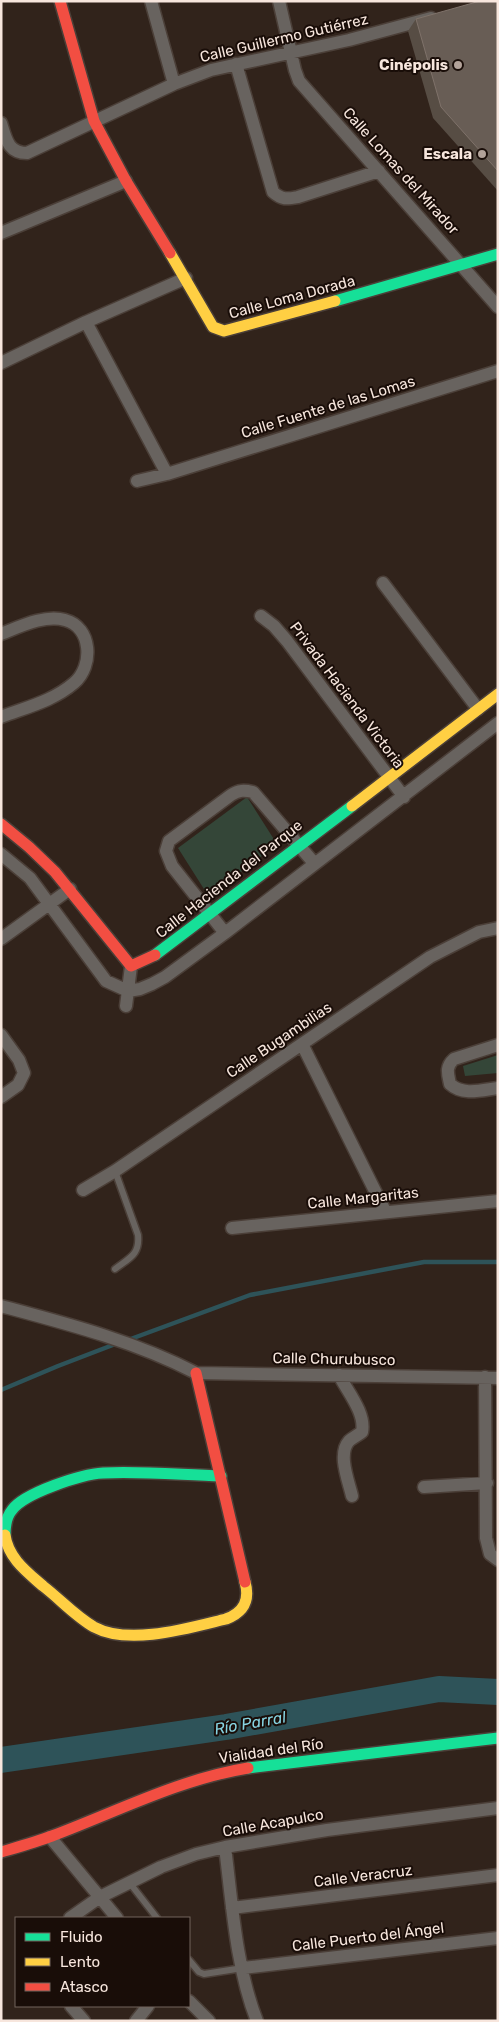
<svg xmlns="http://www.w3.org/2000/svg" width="499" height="2022" font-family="Rubik,sans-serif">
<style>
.green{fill:#344638}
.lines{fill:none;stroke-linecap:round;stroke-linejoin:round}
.stream{stroke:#2e5359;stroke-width:4.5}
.river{stroke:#2e5359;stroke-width:26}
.lane-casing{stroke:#4b3f38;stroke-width:9}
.street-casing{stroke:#4b3f38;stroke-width:15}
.fast-casing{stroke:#4b3f38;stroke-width:14}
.slow-casing{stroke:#4b3f38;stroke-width:14}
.jam-casing{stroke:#4b3f38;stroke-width:14}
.lane{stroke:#68635f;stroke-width:6}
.street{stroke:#68635f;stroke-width:12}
.fast{stroke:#16e098;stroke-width:11}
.slow{stroke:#ffcf43;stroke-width:11}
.jam{stroke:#f24e42;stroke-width:11}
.wall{fill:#574d44}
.building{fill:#685d55;stroke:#7f726a}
.poi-dot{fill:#b2a299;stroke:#190d08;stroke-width:2}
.labels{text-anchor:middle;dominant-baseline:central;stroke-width:4;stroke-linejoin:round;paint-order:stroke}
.street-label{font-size:15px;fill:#f7e6dd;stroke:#190d08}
.poi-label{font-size:15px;font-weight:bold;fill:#f7e6dd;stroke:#190d08;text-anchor:end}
.water-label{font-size:16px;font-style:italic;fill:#87d4e2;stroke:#190d08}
</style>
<rect width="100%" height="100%" fill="#31231b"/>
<!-- green -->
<path class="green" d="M247,797L277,844L209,897L178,848Z
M498,1055V1073L465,1076L463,1066Z"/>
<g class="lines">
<!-- stream -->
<path class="stream" d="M128,1340L250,1295L424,1262H498
M1,1390L58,1366L118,1343"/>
<!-- river -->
<path class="river" d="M1,1760L226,1727L439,1689L498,1692"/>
<defs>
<path id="lane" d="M115,1269C129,1258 140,1255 138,1235L115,1171
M129,1882L157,1918
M189,1960L199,1972L204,1974L243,1968"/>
<path id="street" d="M151,1L174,84
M279,1L295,70L299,81L498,307
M236,64L273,192C282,200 287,199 298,197L379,171
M1,123C6,139 8,153 27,153L174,84L211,70L349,40L431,18
M1,233L126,181
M86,322L167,474
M1,363L86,322L186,278
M137,481L167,474L498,371
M383,583L478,709
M261,616L274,626L287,641L404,797
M1,634C19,627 45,614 65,620C92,627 94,666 74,683C53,701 27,707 1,717
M1,854L30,878L106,981L128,991L140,989L152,984L165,977L225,933L498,723
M225,933L172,866L166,851L169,841L231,795C239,790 244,790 253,792L314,863
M1,939L70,889
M126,1006L131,966
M1,1035L19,1060L24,1073L18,1085L1,1097
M302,1044L385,1211
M498,1045L454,1059C445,1067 448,1074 450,1084C463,1096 482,1090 498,1088
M83,1190L115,1171L430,957L479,932L498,928
M232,1228L498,1201
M1,1306C68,1324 134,1341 196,1373L498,1378
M339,1375C347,1391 366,1413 362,1432C358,1435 352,1438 349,1441C337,1454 349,1482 352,1496
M485,1377L486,1538L490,1554L498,1560
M424,1487L487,1483
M50,1837L117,1918
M225,1847C232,1903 236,1968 257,2021
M232,1908L498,1875
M70,1918L100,1897L161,1867L196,1854L225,1847L327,1830L498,1808
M243,1968L498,1938
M189,2001L209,2021
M71,2006L84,2021
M136,2021L148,2006"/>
<path id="fast" d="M335,301L498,254
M155,955L352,806
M5,1535C5,1526 6,1517 12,1510C24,1493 82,1474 103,1473C142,1471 182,1475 221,1476
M248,1768L498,1738"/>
<path id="slow" d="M170,253L213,327L224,331L335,301
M352,806L498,694
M5,1535C8,1558 27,1572 43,1586C60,1599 75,1616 94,1627C129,1646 189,1628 226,1619C244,1612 250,1600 245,1582"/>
<path id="jam" d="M60,1L94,121L126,181L170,253
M1,824L29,847L55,872L131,966L155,955
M196,1373L245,1582
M1,1852C18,1847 36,1842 52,1836C116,1812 180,1779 248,1768"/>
</defs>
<!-- lane casing -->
<use href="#lane" class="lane-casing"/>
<!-- street casing -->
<use href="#street" class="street-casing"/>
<!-- fast casing -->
<use href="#fast" class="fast-casing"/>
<!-- slow casing -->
<use href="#slow" class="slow-casing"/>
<!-- jam casing -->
<use href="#jam" class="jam-casing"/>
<!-- lane -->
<use href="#lane" class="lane"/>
<!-- street -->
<use href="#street" class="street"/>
<!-- fast -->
<use href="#fast" class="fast"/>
<!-- slow -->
<use href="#slow" class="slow"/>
<!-- jam -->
<use href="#jam" class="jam"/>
</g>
<!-- wall -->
<path class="wall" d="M498,1V191L433,118L408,31L416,19Z"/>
<!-- building -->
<path class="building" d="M480,1H498V171L441,107L416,19Z"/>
<!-- markers -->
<g class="poi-dot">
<circle cx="458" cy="65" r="5"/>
<circle cx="482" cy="154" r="5"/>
</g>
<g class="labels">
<!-- street labels -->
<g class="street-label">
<text transform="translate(284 38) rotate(-13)">Calle Guillermo Gutiérrez</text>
<text transform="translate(401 171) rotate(48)">Calle Lomas del Mirador</text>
<text transform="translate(292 297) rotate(-15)">Calle Loma Dorada</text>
<text transform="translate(328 407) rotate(-17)">Calle Fuente de las Lomas</text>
<text transform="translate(347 695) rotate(53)">Privada Hacienda Victoria</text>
<text transform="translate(229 879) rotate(-38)">Calle Hacienda del Parque</text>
<text transform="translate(279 1040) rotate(-34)">Calle Bugambilias</text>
<text transform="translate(363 1198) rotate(-6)">Calle Margaritas</text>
<text transform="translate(334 1359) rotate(1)">Calle Churubusco</text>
<text transform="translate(271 1751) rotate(-8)">Vialidad del Río</text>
<text transform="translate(273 1823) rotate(-10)">Calle Acapulco</text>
<text transform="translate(363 1876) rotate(-7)">Calle Veracruz</text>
<text transform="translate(368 1937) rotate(-7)">Calle Puerto del Ángel</text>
</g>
<!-- poi labels -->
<g class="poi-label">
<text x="448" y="65">Cinépolis</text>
<text x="472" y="154">Escala</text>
</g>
<!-- water labels -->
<g class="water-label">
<text transform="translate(250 1723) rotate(-10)">Río Parral</text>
</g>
</g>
<!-- border -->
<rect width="499" height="2022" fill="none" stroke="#f7e6dd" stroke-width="5"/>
<!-- legend -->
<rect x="15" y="1917" width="175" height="90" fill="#190d08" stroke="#72645d"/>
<rect x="25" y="1933" width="25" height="8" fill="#16e098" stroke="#72645d"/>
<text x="60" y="1942" font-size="15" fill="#f7e6dd">Fluido</text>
<rect x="25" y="1958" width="25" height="8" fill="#ffcf43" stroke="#72645d"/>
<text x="60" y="1967" font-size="15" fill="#f7e6dd">Lento</text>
<rect x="25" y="1983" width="25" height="8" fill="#f24e42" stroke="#72645d"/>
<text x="60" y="1992" font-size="15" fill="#f7e6dd">Atasco</text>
</svg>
